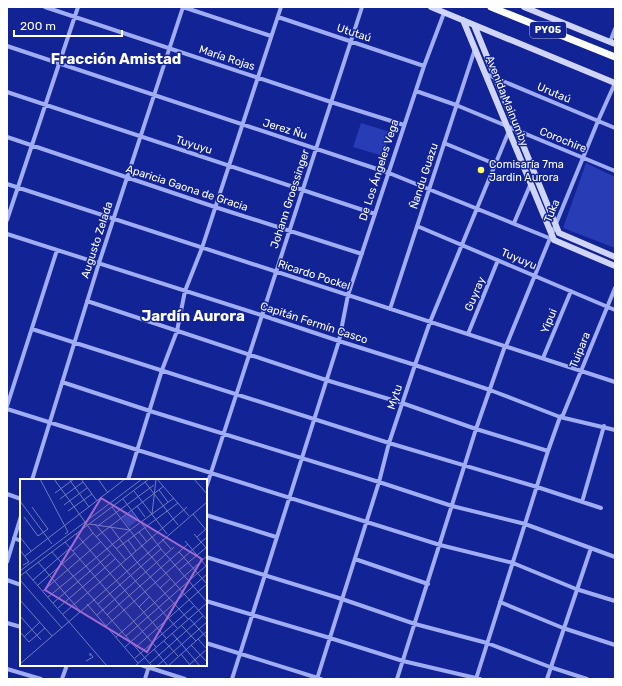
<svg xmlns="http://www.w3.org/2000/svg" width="622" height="686" font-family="Rubik,sans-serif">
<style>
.green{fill:#273cb5}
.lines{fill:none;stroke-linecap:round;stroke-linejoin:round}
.street{stroke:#a0acf3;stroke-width:4}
.secondary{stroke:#cfd5fd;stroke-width:6}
.highway{stroke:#fff;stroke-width:7}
.poi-dot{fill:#fdff62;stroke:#112395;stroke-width:1.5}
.labels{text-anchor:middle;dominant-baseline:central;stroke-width:3;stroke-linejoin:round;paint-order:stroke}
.shield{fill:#112395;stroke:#b8bddf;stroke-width:1}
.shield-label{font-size:10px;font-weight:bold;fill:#fff}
.street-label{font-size:11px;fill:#fff;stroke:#112395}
.poi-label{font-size:11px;fill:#fff;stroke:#112395;text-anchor:start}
.district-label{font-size:15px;font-weight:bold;fill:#fff;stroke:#112395}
.inset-road{fill:none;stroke:#707bbf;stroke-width:1}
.view{fill:#a36bd2;fill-opacity:0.15;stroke:#a36bd2;stroke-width:2}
.inset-edge{fill:none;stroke:#fff;stroke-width:2}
</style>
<rect width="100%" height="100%" fill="#112395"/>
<!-- green -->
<path class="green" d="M361,123L390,132L383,156L353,147Z
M586,163L615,177V248L563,228Z"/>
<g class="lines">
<!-- street -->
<path class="street" d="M45,7L331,102L404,125
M183,7L271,36
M278,17L424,66
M610,42L615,29
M7,46L389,173L554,240
M486,74L615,128
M416,91L456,105L615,171
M7,92L375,214
M7,137L215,207L362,254
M444,143L495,164
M7,184L615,382
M7,220L78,7
M514,223L531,183
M417,226L615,310
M7,234L261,315L339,341L415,365L490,390L560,417L615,430
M87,301L326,380L402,403L476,429L548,451
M390,309L475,49
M32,329L389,443L537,487L601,508
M468,334L498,260
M506,346L598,121L615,83
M543,358L571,291
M62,382L150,411L379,482L452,506L525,524L615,557
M7,406L57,250
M7,409L440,545L513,563L576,589L615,601
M32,480L99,263L183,7
M128,480L162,370L177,331L185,291L202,248L281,7
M206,488L362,7
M7,494L21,499
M582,502L604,426
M206,515L276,537
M14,538L21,541
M206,557L342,599L415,624L487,643L550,667L587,679
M355,559L428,584
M7,562L21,516
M7,580L21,585
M206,601L330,638L403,661L480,679
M500,602L563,628L615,645
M7,623L21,627
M206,643L321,679
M141,665L185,679
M7,669L41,679
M62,679L67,665
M145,679L149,666
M232,679L339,341L348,295L424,66L444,13
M317,679L379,482L389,443L415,365L430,322L509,131
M397,679L476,429L505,346
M476,679L548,451L560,417L563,415L615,288
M547,679L591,548"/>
<!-- secondary -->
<path class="secondary" d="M431,7L615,83
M524,7L615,44
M463,20L554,240L615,266
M474,25L559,233L615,257"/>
<!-- highway -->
<path class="highway" d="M491,7L615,57"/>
</g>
<!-- markers -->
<circle class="poi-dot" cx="481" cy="170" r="4"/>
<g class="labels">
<!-- shield labels -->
<rect class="shield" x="530" y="22" width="36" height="16" rx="3"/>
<g class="shield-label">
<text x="548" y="30">PY05</text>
</g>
<!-- street labels -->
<g class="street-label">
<text transform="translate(354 33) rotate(18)">Ututaú</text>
<text transform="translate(227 58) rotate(18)">María Rojas</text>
<text transform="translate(554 93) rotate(23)">Urutaú</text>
<text transform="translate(507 101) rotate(68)">Avenida Mainumby</text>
<text transform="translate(285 129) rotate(17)">Jerez Ñu</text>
<text transform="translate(563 140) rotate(22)">Corochire</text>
<text transform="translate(194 145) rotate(18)">Tuyuyu</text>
<text transform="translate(379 170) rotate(-72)">De Los Ángeles Vega</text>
<text transform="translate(424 176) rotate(-72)">Ñandu Guazu</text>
<text transform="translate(187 188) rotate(18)">Aparicia Gaona de Gracia</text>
<text transform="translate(290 199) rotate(-72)">Johann Groessinger</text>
<text transform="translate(552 211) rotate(-68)">Tuka</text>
<text transform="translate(97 240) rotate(-72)">Augusto Zelada</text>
<text transform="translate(519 259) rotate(23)">Tuyuyu</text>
<text transform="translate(314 275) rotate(18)">Ricardo Pockel</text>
<text transform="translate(475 294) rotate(-67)">Guyray</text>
<text transform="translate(549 321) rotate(-68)">Yipui</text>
<text transform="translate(314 323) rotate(18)">Capitán Fermín Casco</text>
<text transform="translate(580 350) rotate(-68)">Tuipara</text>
<text transform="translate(395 397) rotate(-72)">Mytu</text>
</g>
<!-- poi labels -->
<g class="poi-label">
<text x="489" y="164">Comisaría 7ma<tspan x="489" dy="13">Jardin Aurora</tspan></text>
</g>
<!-- district labels -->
<g class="district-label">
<text x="116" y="59">Fracción Amistad</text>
<text x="193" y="316">Jardín Aurora</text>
</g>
</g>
<!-- overview -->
<g transform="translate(20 479)">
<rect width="187" height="187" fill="#112395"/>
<path d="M112,32L118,41L109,48L102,39Z" fill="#273cb5"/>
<path class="inset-road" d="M20,0L48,53L45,55M34,0L73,54L157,149M49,0L69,28M61,0L77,22M78,0L88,14M137,0L169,37M174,0L187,15M125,3L158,46M139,11L148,23M114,12L147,55M35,14L54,0M40,20L63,3M103,20L141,70L187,123M0,22L32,65M44,26L67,9M117,27L125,38M92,28L122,67M48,32L72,15M132,35L154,19M173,35L187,52M4,38L18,57L28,50L12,28M69,45L110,51L132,35L136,0M75,45L106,81M79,46L134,6M90,47L116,82L168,140M119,53L127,63M56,55L146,159M174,55L187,70M0,58L11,72M76,58L144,7M177,58L187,49M142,60L151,70M108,61L116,72M165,62L187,88M45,63L136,168M122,67L187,141M96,70L158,24M0,71L9,83L3,86M53,72L73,54M32,73L132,187M159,73L187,105M5,77L105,0M18,83L60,132M159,91L187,68M0,92L122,0M6,93L87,187M0,97L129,0M0,101L42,149M13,101L50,69M18,106L55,74M140,109L150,100M23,112L80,63M28,118L110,51M0,121L32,157M33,124L90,75M67,125L118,184M78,125L141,70M119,128L129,118M38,129L95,80M43,135L167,28M77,136L154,68M87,136L168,65M0,137L21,161M169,139L187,159M161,146L176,162M86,147L187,58M0,153L9,163L25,149M152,154L180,187M106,157L187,86M4,158L20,143M96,158L187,77M178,160L187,170M144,162L158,177M171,166L187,183M105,168L187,95M116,168L187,105M134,170L148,187M161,175L170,186M115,179L174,127M66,182L73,178L70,174V177M130,184L183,137M0,185L187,23M115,187L187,124M137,187L187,143M148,187L187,152M168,187L187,170"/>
<path class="view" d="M81,19L182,80L127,173L25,111Z"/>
<rect width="187" height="187" class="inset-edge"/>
</g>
<!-- border -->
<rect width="622" height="686" fill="none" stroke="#ffffff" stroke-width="16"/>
<!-- scale -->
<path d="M14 30v6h108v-6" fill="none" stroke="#ffffff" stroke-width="2"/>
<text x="20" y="30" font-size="12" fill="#ffffff" stroke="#112395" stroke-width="3" paint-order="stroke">200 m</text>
</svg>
